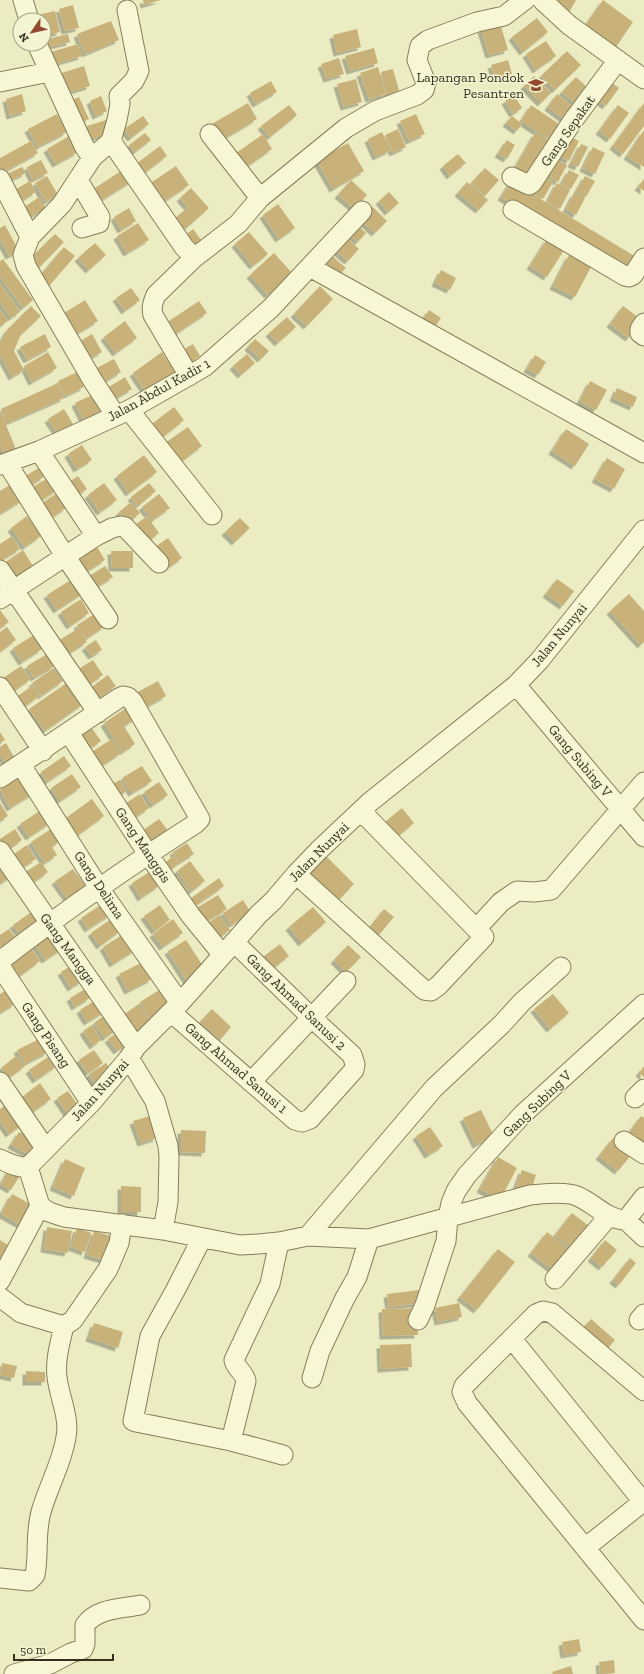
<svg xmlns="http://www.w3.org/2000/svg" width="644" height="1674" font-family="'Zilla Slab',serif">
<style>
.building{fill:#c8b27a;filter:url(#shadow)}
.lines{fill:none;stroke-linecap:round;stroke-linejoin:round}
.minor-casing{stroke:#857e5b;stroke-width:21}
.minor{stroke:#f7f7d6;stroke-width:19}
.labels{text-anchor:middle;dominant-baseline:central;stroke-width:3;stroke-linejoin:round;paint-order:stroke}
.poi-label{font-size:14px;fill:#36301e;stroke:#f3f4d2;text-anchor:end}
.street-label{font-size:14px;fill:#36301e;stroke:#f3f4d2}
</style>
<defs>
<filter id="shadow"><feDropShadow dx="-3.5" dy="3.5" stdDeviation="0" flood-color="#0004"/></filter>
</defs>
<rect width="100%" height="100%" fill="#ececc3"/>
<!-- building -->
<path class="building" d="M143,0H161L144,5Z
M558,0H576L567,16L553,8Z
M603,0L633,22L614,50L583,29Z
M73,5L79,28L65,31L59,9Z
M55,11L60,32L44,36V20H38L37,15Z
M537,18L548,32L523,52L512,37Z
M111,21L119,40L85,54L77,34Z
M500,23L508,50L489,55L481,29Z
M357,29L361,47L337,53L333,35Z
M68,34L70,42L41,49L44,40Z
M546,41L556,56L536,70L526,54Z
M78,44L82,56L48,66L44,54Z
M374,48L378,63L350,71L345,56Z
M567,51L581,65L555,90L541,76Z
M339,58L344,74L327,79L321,64Z
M508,60L512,74L495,78L491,65Z
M84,66L90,86L60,95L55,75Z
M378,67L386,94L369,99L360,73Z
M393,69L400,94L388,98L381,72Z
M534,76L551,93L541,103L524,86Z
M576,77L589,89L576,104L562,92Z
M606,78L619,88L606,106L593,96Z
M356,79L362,102L344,107L337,84Z
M271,81L277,92L256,104L250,93Z
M22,94L26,111L10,116L6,99Z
M557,94L574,108L565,120L548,107Z
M514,95L522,108L513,114L505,101Z
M101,96L107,111L96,116L90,101Z
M79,97L89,119L74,126L64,104Z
M248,103L257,119L220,141L210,125Z
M644,103V126L623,154L613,146Z
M289,105L297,115L270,137L261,126Z
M531,105L559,124L550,140L521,121Z
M618,105L629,113L610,139L599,131Z
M57,114L67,132L38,147L28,129Z
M416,114L425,134L409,141L400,121Z
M143,116L149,124L131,138L124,129Z
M512,116L522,124L517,131L506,123Z
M109,119L113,132L82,142L78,129Z
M398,129L406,147L393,153L385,135Z
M644,130V167L627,156Z
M382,132L391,150L376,157L368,139Z
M145,133L151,140L135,152L129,145Z
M535,133L548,140L527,177L514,170Z
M263,134L272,149L242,170L232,156Z
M566,135L579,141L569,161L556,154Z
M69,136L78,152L56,164L47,149Z
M507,140L515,145L507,159L498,154Z
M31,141L38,153L0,174V158Z
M348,143L364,171L333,189L317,161Z
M581,144L588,147L578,167L571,164Z
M160,146L167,156L144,173L136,164Z
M593,147L605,153L595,174L583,168Z
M458,154L466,163L450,176L443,166Z
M553,157L567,165L558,182L544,174Z
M41,160L48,173L33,180L27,167Z
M176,166L189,185L165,201L152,182Z
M22,167L26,173L5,183L2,176Z
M485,168L499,180L485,196L471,183Z
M124,169L132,181L102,200L95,188Z
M569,170L579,175L571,189L561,184Z
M539,173L553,182L543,199L528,190Z
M47,176L58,195L46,202L35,183Z
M585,176L595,181L586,197L576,192Z
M644,179V191L638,187Z
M351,180L367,195L355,209L338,195Z
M30,181L36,192L19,202L13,191Z
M511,181L636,257L626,273L501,197Z
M467,182L488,200L479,210L458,193Z
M557,183L570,190L560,209L547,202Z
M191,188L209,208L183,231L173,220L188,207L180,198Z
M389,192L399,203L388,212L379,201Z
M574,193L585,198L576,215L566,209Z
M39,197L46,208L29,218L23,208Z
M278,204L295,228L279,239L263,215Z
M373,207L387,221L375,233L360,219Z
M129,208L136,221L121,230L114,217Z
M138,223L149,240L127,253L117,236Z
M355,223L366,233L358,242L347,232Z
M5,225L19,251L9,256L0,239V228Z
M193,229L205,245L192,255L180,239Z
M249,232L268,254L253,266L235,244Z
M55,234L64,242L36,271L27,262Z
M344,235L359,249L348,261L333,248Z
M547,239L564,250L547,277L530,266Z
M95,243L106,255L89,270L78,258Z
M64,247L75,256L49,286L38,278Z
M274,253L292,273L268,295L250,275Z
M331,255L346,268L337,277L322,264Z
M569,255L591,267L575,297L553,286Z
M3,259L33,300L23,308L0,277V261Z
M441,270L456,278L450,290L435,283Z
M0,283L20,312L11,318L0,302Z
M320,286L333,299L307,326L294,314Z
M131,288L140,300L125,311L116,298Z
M85,300L98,321L73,336L61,315Z
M199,301L207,313L177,333L169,321Z
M31,306L41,316L20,336L14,351L24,370L12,377L0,354V344L7,330Z
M623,306L642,320L629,338L610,324Z
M0,310L8,321L0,326Z
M429,310L441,318L433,330L421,322Z
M287,317L296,327L278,343L269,333Z
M125,321L137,338L116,353L104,337Z
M45,334L51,347L27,360L20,347Z
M92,334L102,352L87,360L77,343Z
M255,339L269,351L261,359L248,347Z
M193,344L200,356L189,363L181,351Z
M48,352L57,368L32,382L24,366Z
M162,352L175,372L146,392L133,373Z
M247,354L255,363L241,375L233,366Z
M535,355L546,362L538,375L527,369Z
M114,359L121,372L99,385L91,371Z
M77,372L84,387L65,396L58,381Z
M125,377L132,389L111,401L104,390Z
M590,381L607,390L596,410L580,401Z
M58,383L64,398L7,423L1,409Z
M617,388L637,397L633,407L613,398Z
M92,395L101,412L84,421L75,403Z
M174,407L184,420L158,441L148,427Z
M64,409L73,424L58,434L48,419Z
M0,410L17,452L5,457L0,444Z
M188,427L202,446L177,465L162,445Z
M566,429L589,444L575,466L552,451Z
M82,445L92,460L77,469L68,454Z
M144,455L157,472L129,493L117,476Z
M607,458L625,469L614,489L595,479Z
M39,468L44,477L23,489L18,480Z
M78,476L87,489L73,499L64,485Z
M49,477L57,490L34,505L25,492Z
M13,483L24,499L0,514V491Z
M104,483L117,500L100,512L88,495Z
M149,483L156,491L138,506L131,497Z
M57,493L67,507L49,520L39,505Z
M159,494L170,508L153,520L142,507Z
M131,502L140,513L128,523L119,512Z
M27,516L41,536L25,547L11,528Z
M147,516L159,533L147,542L135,525Z
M240,518L250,528L235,542L225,532Z
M12,536L20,549L0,561V544Z
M168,538L182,558L167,569L152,549Z
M97,547L105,560L84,573L76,560Z
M23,550L33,566L14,578L4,563Z
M111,551H133V568H112Z
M105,566L113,577L90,591L83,580Z
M74,578L83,593L57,610L47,595Z
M557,579L574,591L563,606L546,594Z
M629,594L644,611V642L641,645L610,611Z
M81,599L89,613L70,626L61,612Z
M0,610L9,622L0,628Z
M96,613L105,626L86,639L80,631L87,642L62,658L53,644L79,628L77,625Z
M7,627L16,640L0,652V632Z
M34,635L42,649L22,662L13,648Z
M96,640L102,650L92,656L85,647Z
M47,654L55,666L34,678L27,666Z
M93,660L103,675L82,689L72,673Z
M21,666L31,679L9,694L0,680Z
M54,668L63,681L41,696L32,683Z
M108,675L116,686L94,702L86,691Z
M158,681L166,696L140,710L132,695Z
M68,682L83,704L45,731L29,709Z
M32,686L39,696L19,711L12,700Z
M129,706L136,718L124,726L135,744L123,752L104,723Z
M91,727L101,741L87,751L77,737Z
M0,732L5,740L0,743Z
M112,739L121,753L97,769L88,754Z
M6,743L14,757L5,762L0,754V747Z
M64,756L71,766L47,782L41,772Z
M142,766L152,781L132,793L122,778Z
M72,774L81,787L60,801L51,788Z
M23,775L34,793L10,808L0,789Z
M120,780L127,791L116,798L109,786Z
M159,782L168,795L153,805L144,792Z
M140,794L149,808L130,821L120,807Z
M92,799L104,816L78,835L66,818Z
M0,803L8,816L0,821Z
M402,808L414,823L397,837L385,822Z
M41,810L50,823L29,837L20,824Z
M159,819L170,833L150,848L139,833Z
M15,829L22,840L4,853L0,847V839Z
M51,829L60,841L52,847L57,855L45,863L31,842Z
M187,843L194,854L179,863L173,852Z
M27,845L36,859L17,871L8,858Z
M173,856L179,863L165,875L159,868Z
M326,856L354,884L337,902L308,873Z
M190,861L205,881L192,891L177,871Z
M0,862L13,875L0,884Z
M41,862L48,872L31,884L24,873Z
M73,869L90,892L72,905L55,881Z
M151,871L160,885L141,898L132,883Z
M177,876L188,891L181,896L170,881Z
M219,878L224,886L189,910L184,903Z
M218,895L227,909L202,924L193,910Z
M243,900L251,913L231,925L223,913Z
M102,904L110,915L88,929L81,918Z
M160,905L170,920L155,931L144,916Z
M313,907L326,922L302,943L289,927Z
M384,909L394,917L379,935L370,927Z
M34,910L42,922L22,937L13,925Z
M220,915L230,930L218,938L208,923Z
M111,919L120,931L100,946L91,933Z
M173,919L183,933L163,947L153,934Z
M9,929L18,941L4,951L0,945V935Z
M125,933L135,950L113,964L103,947Z
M53,934L62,949L45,960L35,945Z
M186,940L205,969L187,981L168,951Z
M280,944L289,956L268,972L259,960Z
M348,945L361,957L346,972L334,960Z
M31,948L40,961L20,976L10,963Z
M143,962L152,979L128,991L119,974Z
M72,965L82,981L71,988L61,972Z
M164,987L175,1005L151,1020L140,1002Z
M85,989L90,998L75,1007L70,998Z
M7,990L15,1004L0,1013V994Z
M553,994L569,1013L550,1029L534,1009Z
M99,998L107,1010L87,1022L80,1010Z
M139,1004L151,1022L135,1033L123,1015Z
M212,1009L231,1027L220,1040L200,1022Z
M109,1012L120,1027L105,1038L94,1023Z
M92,1025L101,1040L93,1046L83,1031Z
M121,1030L129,1043L117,1051L108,1039Z
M41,1038L48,1052L25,1064L17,1050Z
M94,1050L103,1063L88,1073L79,1060Z
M51,1055L58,1065L36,1080L29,1070Z
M16,1056L25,1066L9,1078L1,1068Z
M106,1063L113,1073L96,1084L89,1074Z
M644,1066V1077L639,1073Z
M40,1083L51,1099L33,1112L22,1097Z
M68,1091L80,1108L69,1116L57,1098Z
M8,1103L23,1124L9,1134L0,1121V1109Z
M481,1110L494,1136L476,1145L463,1118Z
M150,1116L157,1138L141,1143L133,1121Z
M641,1116L644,1118V1150L626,1137Z
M430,1127L443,1146L428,1155L416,1136Z
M181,1130L206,1131L205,1153L181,1152Z
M19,1132L39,1143L32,1156L11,1145Z
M613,1138L632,1154L618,1171L599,1156Z
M498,1157L517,1168L500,1200L480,1189Z
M65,1159L85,1168L74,1196L53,1187Z
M10,1168L21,1174L11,1190L1,1184Z
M522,1170L536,1175L531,1191L516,1186Z
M121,1186L141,1187V1212H121Z
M12,1194L34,1206L23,1226L1,1214Z
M572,1213L593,1229L576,1251L555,1235Z
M47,1227L72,1231L68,1253L44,1249Z
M77,1228L91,1233L85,1252L71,1247Z
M94,1231L111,1236L104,1260L87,1255Z
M547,1232L573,1252L557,1273L531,1253Z
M0,1240L8,1245L0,1260Z
M605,1240L617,1250L602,1267L591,1258Z
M498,1249L515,1262L477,1310L460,1297Z
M630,1258L636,1263L619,1285L613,1280Z
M419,1290L421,1303L389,1307L387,1294Z
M459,1303L462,1317L438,1322L435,1308Z
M416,1308L418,1335L383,1336L382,1309Z
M591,1319L615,1340L604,1353L580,1331Z
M94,1323L123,1332L118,1348L89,1338Z
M411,1344L412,1367L381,1369L380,1345Z
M2,1363L17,1366L14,1378L0,1375Z
M26,1371L45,1372V1382H26Z
M579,1639L581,1652L564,1655L562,1642Z
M614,1660L615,1673L600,1674L599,1662Z
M571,1666L573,1674H553L552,1672Z"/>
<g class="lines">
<defs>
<path id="minor" d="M23,0L29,20
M542,0L569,25L644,79
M37,44L84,146L92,158
M0,82L49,72
M210,134L260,198
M111,141L184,247L194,258L238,224L260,198L346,128L375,111L417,95L424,90L426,83L417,60L420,46L428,40L477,22L504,16L525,0
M512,177L529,185L532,183L572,122L618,60
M0,179L30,237
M78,180L100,217L99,223L82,228
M513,210L625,276L629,277L633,275
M310,267L644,453
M633,275L644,258
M644,323L640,329V333L644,336
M189,376L153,315C151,307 153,302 156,295L194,258
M129,410L212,515
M116,416L93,381L26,266L23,255L30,237L62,204L92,158L111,141L117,120L120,104L119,96L134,81L139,71L127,10
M39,451L96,536
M7,463L65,556L108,619
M0,465L39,451L129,410L204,367L271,308L362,211
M0,570L98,713
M0,599L96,536L112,528L121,526L125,527L159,563
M516,685L644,837
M0,687L43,751
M69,733L148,854L191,916L222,954
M21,765L99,888L180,1003
M0,778L119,698L123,696L128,697L133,702L200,819L195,824C128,867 63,912 0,961
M0,851L136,1047
M296,874L424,990L431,991L438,986L484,937L361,811
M476,929L501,902L517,891L534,892L551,890L644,782
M0,966L91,1103
M171,1012L295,1120L302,1122L310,1119L354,1070L355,1064L352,1055L311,1017L234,942
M129,1058L155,1101L168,1146L169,1157L168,1202L163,1230
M0,1082L45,1148
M251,1082L346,981
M635,1098L644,1089
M624,1141L644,1154
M0,1159C9,1163 17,1168 28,1167L91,1103L129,1058L136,1047L180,1003L259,914L273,901L296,874L319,850L370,802L516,685L539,661L644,530
M28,1167L40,1206
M40,1206L49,1212L64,1217L163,1230L240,1245L258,1244L279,1242L308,1236L369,1239L530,1195C543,1194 565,1191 577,1196C594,1203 607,1220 626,1220L644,1197
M626,1220L644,1237
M308,1236L434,1088L502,1024L522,1002L561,967
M202,1238L176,1289L150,1336L133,1421L136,1422L231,1441L246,1381C245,1373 235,1368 234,1360L270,1284L279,1242
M555,1279L609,1216
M0,1281L40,1206
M0,1297L21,1313L64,1326L73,1320L108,1269L119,1243L122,1224
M418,1320L425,1305L446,1241L448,1218L451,1203L456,1191L467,1175L523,1114L644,1004
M639,1320L644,1314
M512,1339L644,1503
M312,1378L320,1351L345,1298L357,1277L369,1239
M644,1391L552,1313L543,1311L536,1314L464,1386L462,1392L467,1403L644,1620
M231,1441L283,1455
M585,1548L644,1501
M0,1578L29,1581L35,1575C39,1555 35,1533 41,1512C48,1487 62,1463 66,1437C70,1418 59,1396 57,1377C55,1360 60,1343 64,1326
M14,1674L50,1664L71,1653L83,1649L85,1644V1625C97,1608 121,1609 140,1605"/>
</defs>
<!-- minor casing -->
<use href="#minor" class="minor-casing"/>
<!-- minor -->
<use href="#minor" class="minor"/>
</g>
<!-- icons -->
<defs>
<symbol id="school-bare" viewBox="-9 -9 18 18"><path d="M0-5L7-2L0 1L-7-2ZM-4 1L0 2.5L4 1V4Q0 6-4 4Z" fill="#914a2d" stroke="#f3f4d2" stroke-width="2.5" paint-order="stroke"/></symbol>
</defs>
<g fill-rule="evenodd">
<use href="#school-bare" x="525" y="74" width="22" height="22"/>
</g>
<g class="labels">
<!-- poi labels -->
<g class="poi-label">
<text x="524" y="77">Lapangan Pondok<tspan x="524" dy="16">Pesantren</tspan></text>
</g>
<!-- street labels -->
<g class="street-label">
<text transform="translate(568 131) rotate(-55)">Gang Sepakat</text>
<text transform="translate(159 390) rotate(-29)">Jalan Abdul Kadir 1</text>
<text transform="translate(559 635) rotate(-50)">Jalan Nunyai</text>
<text transform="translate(580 761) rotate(50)">Gang Subing V</text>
<text transform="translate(143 845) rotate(56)">Gang Manggis</text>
<text transform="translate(319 852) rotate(-45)">Jalan Nunyai</text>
<text transform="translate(99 885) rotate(56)">Gang Delima</text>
<text transform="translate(68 949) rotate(54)">Gang Mangga</text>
<text transform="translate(296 1002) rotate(44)">Gang Ahmad Sanusi 2</text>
<text transform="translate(46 1035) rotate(56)">Gang Pisang</text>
<text transform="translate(236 1068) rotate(41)">Gang Ahmad Sanusi 1</text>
<text transform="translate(100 1090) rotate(-48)">Jalan Nunyai</text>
<text transform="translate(537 1104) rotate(-44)">Gang Subing V</text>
</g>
</g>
<!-- north arrow -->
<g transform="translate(32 32) rotate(236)"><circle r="19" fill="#f3f4d2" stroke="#a7a68a"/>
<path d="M0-3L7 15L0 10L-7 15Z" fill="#914a2d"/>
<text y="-6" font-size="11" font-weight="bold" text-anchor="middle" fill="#36301e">N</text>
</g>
<!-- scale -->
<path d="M14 1654v6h99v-6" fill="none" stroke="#36301e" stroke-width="2"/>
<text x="20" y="1654" font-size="12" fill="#36301e" stroke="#f3f4d2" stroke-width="3" paint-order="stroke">50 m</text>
</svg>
